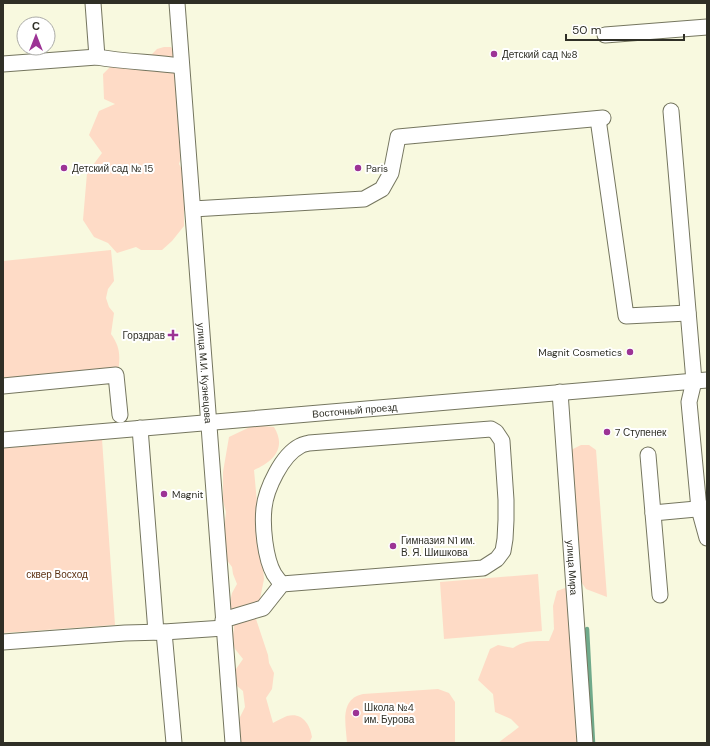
<svg xmlns="http://www.w3.org/2000/svg" width="710" height="746" font-family="'DM Sans',sans-serif">
<style>
.green{fill:#fedbc6}
.lines{fill:none;stroke-linecap:round;stroke-linejoin:round}
.stream{stroke:#70aa8b;stroke-width:4.5}
.minor-casing{stroke:#75765f;stroke-width:17}
.minor{stroke:#fff;stroke-width:15}
.poi-dot{fill:#9c3395;stroke:#fff;stroke-width:1.5}
.labels{text-anchor:middle;dominant-baseline:central;stroke-width:4;stroke-linejoin:round;paint-order:stroke}
.poi-label{font-size:10px;fill:#2f2f26;stroke:#fff;text-anchor:start}
.street-label{font-size:10px;fill:#2f2f26;stroke:#fff}
.park-label{font-size:10px;fill:#5c3010;stroke:#fff}
</style>
<rect width="100%" height="100%" fill="#f8f9df"/>
<!-- green -->
<path class="green" d="M164,47H171L178,60L180,76L184,148L179,164L184,173V226L172,241L162,250H141L136,247L117,253L108,243L94,237L83,220L87,173L102,153L89,135L99,111L115,104L104,99L103,74L113,64L139,55L152,54L157,49Z
M111,250L114,281L108,289L106,298L109,307L114,313L111,334C121,348 120,357 118,373L3,383V261Z
M262,426L274,427C287,448 273,462 254,470L264,579L256,619L268,655L269,663L274,673L272,689L266,698L273,723C277,721 282,718 287,716C302,712 310,724 312,737L309,743H241L238,727L240,717L245,707L243,691L237,686L234,679L236,669L243,659L235,649L232,641L234,628L230,602L232,593L237,584L233,574L232,567L226,559L223,541L226,512L223,501V472L229,437L250,427Z
M102,439L115,625L3,633V448Z
M581,445H589L596,450L607,597L586,589L580,580L571,452L573,449Z
M538,574L542,631L444,639L440,582Z
M565,588L572,591L574,653L571,667L575,677L582,743H498L519,727L511,719L495,712L493,694L478,680L490,649L498,645L513,648C524,640 536,641 549,641L554,629L553,606L557,591Z
M438,689L449,693L455,702V743H347C346,725 339,699 363,694Z"/>
<g class="lines">
<!-- stream -->
<path class="stream" d="M587,629L593,743"/>
<defs>
<g id="minor">
<path d="M93,3L97,57C125,62 153,62 181,66"/>
<path id="s1" d="M177,3L233,743"/>
<path d="M605,35L707,27"/>
<path d="M3,64L97,57"/>
<path d="M671,111L694,381L689,402L699,509L707,538"/>
<path d="M598,119L626,316L688,313"/>
<path d="M193,209L364,199L382,189L391,173L398,137L603,118"/>
<path d="M3,386L116,375L120,415"/>
<path id="s2" d="M560,392L585,743"/>
<path d="M140,428L156,632"/>
<path id="s3" d="M3,440L707,380"/>
<path d="M648,455L660,595"/>
<path d="M653,513L707,508"/>
<path d="M223,620L263,608L282,584L483,568L497,559L503,551L505,539L506,520V500L502,441L496,432L491,429L309,443C306,444 303,444 300,446C282,455 266,489 264,508C262,526 265,558 274,574C276,577 279,581 282,584"/>
<path d="M164,632L174,743"/>
<path d="M3,642L125,633L164,632L224,628"/>
</g>
</defs>
<!-- minor casing -->
<use href="#minor" class="minor-casing"/>
<!-- minor -->
<use href="#minor" class="minor"/>
</g>
<!-- markers -->
<g class="poi-dot">
<circle cx="494" cy="54" r="4"/>
<circle cx="64" cy="168" r="4"/>
<circle cx="358" cy="168" r="4"/>
<path d="M171 329h4v4h4v4h-4v4h-4v-4h-4v-4h4z"/>
<circle cx="630" cy="352" r="4"/>
<circle cx="607" cy="432" r="4"/>
<circle cx="164" cy="494" r="4"/>
<circle cx="393" cy="546" r="4"/>
<circle cx="356" cy="713" r="4"/>
</g>
<g class="labels">
<!-- poi labels -->
<g class="poi-label">
<text x="502" y="54">Детский сад №8</text>
<text x="72" y="168">Детский сад № 15</text>
<text x="366" y="168">Paris</text>
<text x="165" y="335" text-anchor="end">Горздрав</text>
<text x="622" y="352" text-anchor="end">Magnit Cosmetics</text>
<text x="615" y="432">7 Ступенек</text>
<text x="172" y="494">Magnit</text>
<text x="401" y="540">Гимназия N1 им.<tspan x="401" dy="12">В. Я. Шишкова</tspan></text>
<text x="364" y="707">Школа №4<tspan x="364" dy="12">им. Бурова</tspan></text>
</g>
<!-- street labels -->
<g class="street-label">
<text stroke="none"><textPath href="#s1" startOffset="371">улица М.И. Кузнецова</textPath></text>
<text stroke="none"><textPath href="#s3" startOffset="353">Восточный проезд</textPath></text>
<text stroke="none"><textPath href="#s2" startOffset="176">улица Мира</textPath></text>
</g>
<!-- park labels -->
<g class="park-label">
<text x="57" y="574">сквер Восход</text>
</g>
</g>
<!-- border -->
<rect width="710" height="746" fill="none" stroke="#2f2f26" stroke-width="8"/>
<!-- north arrow -->
<g transform="translate(36 36)"><circle r="19" fill="#ffffff" stroke="#acaca8"/>
<path d="M0-3L7 15L0 10L-7 15Z" fill="#9c3395"/>
<text y="-6" font-size="11" font-weight="bold" text-anchor="middle" fill="#2f2f26">С</text>
</g>
<!-- scale -->
<path d="M566 34v6h118v-6" fill="none" stroke="#2f2f26" stroke-width="2"/>
<text x="572" y="34" font-size="12" fill="#2f2f26" stroke="#ffffff" stroke-width="3" paint-order="stroke">50 m</text>
</svg>
